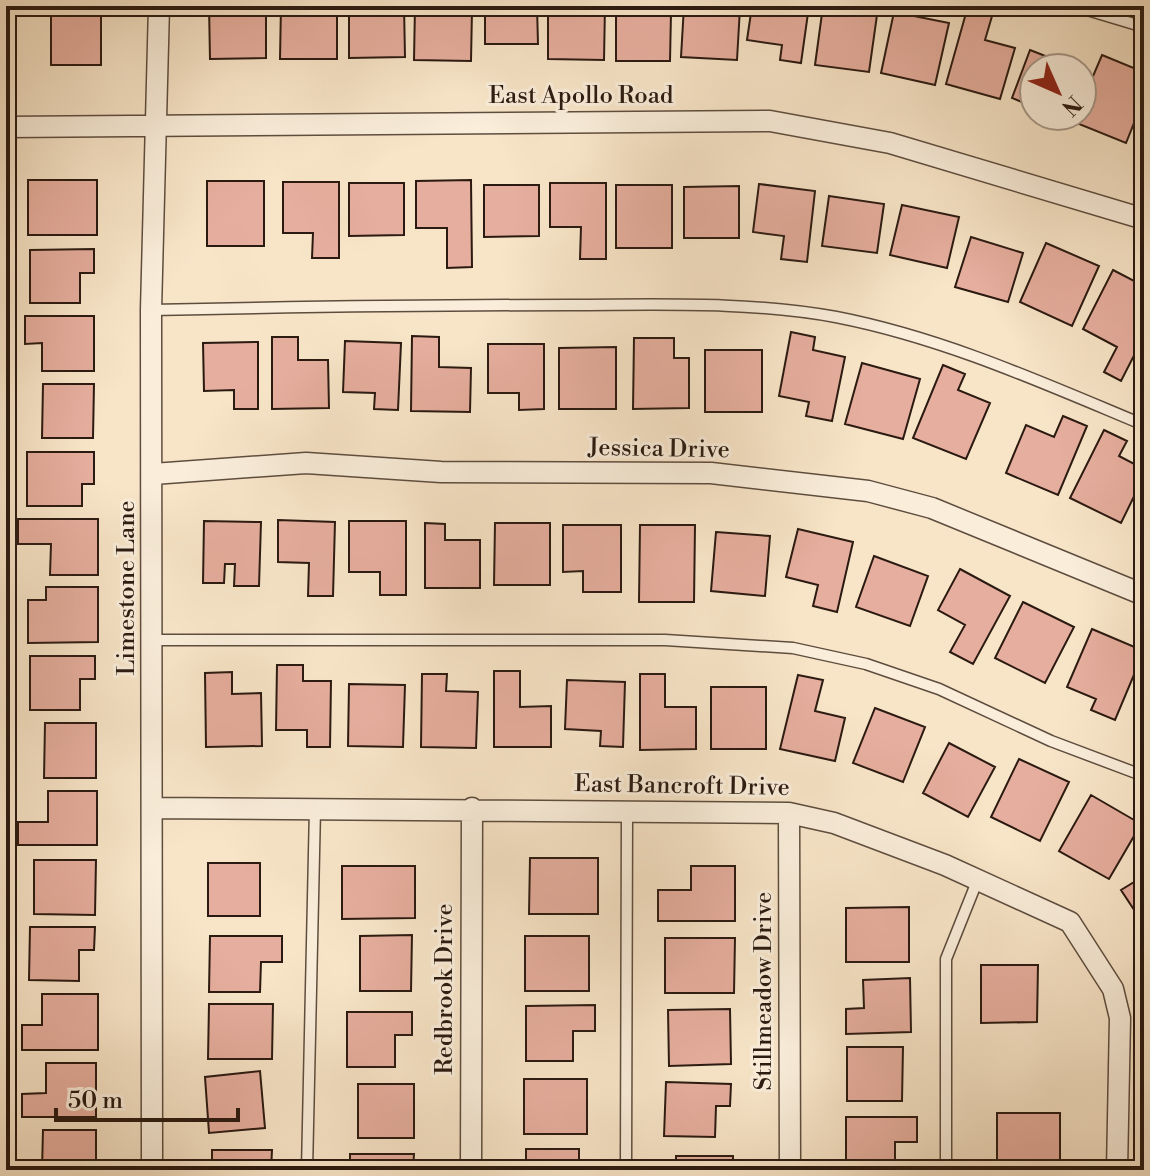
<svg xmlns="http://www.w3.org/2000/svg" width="1150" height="1176" font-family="'Libre Bodoni',serif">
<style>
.building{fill:#e6ae9e;stroke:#2b1a11;stroke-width:2}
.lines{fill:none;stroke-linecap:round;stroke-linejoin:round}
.lane-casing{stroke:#5e4d3f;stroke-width:13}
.street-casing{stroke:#5e4d3f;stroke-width:23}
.lane{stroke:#faeedb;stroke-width:10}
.street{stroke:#faeedb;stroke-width:20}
.labels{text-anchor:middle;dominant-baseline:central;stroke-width:6;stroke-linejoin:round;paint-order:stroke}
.street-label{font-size:24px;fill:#2b1a11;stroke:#faeedb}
</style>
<rect width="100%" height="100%" fill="#f8e5c8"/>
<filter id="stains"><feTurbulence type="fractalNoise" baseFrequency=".0025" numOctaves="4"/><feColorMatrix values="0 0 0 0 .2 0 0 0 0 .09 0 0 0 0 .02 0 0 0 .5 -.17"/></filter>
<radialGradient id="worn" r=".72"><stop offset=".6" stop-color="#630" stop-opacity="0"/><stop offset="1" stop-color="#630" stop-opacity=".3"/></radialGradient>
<!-- building -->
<path class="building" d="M209,6H266V58L210,59Z
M281,6H337V59H280Z
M349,6H404L405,57L349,58Z
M415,6L472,10L471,61L414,60Z
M485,6H537L538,44H485Z
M548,6H605L604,60L548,59Z
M616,6H639V14L671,13L670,61H616Z
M684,6L740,8L737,60L681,57Z
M752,6H809L801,63L780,60L782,45L747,40Z
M823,6L878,8L869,72L815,65Z
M968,6H995L985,40L1015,48L1000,99L946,84Z
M101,9V65H51V10Z
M894,12L949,23L935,85L881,73Z
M1030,50L1076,68H1034V107L1012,98Z
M1102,55L1141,71L1135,86L1144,90V98L1126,143L1074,122L1076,116H1082V102Z
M28,180H97V235H28Z
M471,180L472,267L447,268V228H416V181Z
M207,181H264V246H207Z
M283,182H339V258H312L313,233H283Z
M349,183H404V235L349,236Z
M550,183H606V259H580L581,227H550Z
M759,184L815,191L807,262L781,259L784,236L753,232Z
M484,185H539V236L484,237Z
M616,185H672V248H616Z
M739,186V238H684V187Z
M829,196L884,204L877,253L822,246Z
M902,205L959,217L947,268L890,255Z
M971,237L1023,253L1008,302L955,287Z
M1046,243L1099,266L1072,326L1020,302Z
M94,249V273H80V303H30V250Z
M1113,270L1144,286V336L1121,381L1104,372L1117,347L1083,329Z
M25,316H94V371H42V343L25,344Z
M791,332L815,337L813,350L845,357L832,421L806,416L809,402L779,396Z
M412,336L439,337V367L471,368L470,412L411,411Z
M272,337H298V360H328L329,408L272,409Z
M634,338H674V358H689V408L633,409Z
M345,341L401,343L398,410L374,409L375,393L343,392Z
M258,342V409H234V390L204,391L203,343Z
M488,344H544V409L519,410V393H488Z
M616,347V409H559V348Z
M705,350H762V412H705Z
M862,363L920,379L903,439L845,424Z
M943,365L965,374L958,390L990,403L966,459L913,438Z
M43,384H94L93,438H42Z
M1063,416L1087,426L1058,495L1006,473L1026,425L1054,437Z
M1104,430L1127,441L1119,456L1144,469V476L1121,523L1070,498Z
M27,452H94V484H82V506H27Z
M18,519H98V575H50L51,544H18Z
M278,520L335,522L333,596H308L309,563L278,562Z
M204,521L261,522L259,586H234L235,564H225L224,583H203Z
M349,521H406V595H380V572H349Z
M425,523L445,524V540H480V588H425Z
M495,523H550V585H494Z
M563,525H621V592H583V571L563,572Z
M640,525H695L694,602H639Z
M798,529L853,542L837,612L813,606L818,585L786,577Z
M716,532L770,536L765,596L711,591Z
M874,556L928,576L910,626L856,607Z
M960,569L1010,596L973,664L950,652L965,625L938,610Z
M46,587H98V642L28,643V600H46Z
M1023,602L1074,627L1045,683L995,658Z
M1092,629L1144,651L1115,720L1091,710L1096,699L1067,687Z
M30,656H95V679H80V710H30Z
M277,665H303V681H331L330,747H307V730H276Z
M494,671H520V707L551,706V747H494Z
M232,672V694L261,693L262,746L206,747L205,673Z
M422,674H447L446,691L478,692L476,748L421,747Z
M640,674H665V707H696V749L640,750Z
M798,675L823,680L815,711L845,718L835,761L780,749Z
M567,680L625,682L623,747L600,746L601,731L565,729Z
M349,684L405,685L403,747L348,746Z
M711,687H766V749H711Z
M875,708L925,727L903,782L853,763Z
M45,723H96V778H44Z
M949,743L995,767L968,817L923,793Z
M1019,759L1069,782L1040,841L991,817Z
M48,791H97V845H18V822H48Z
M1091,795L1141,824L1109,879L1059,851Z
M530,858H598V914H529Z
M34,860H96L95,915L34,914Z
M208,863H260V916H208Z
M342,866H415V918L342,919Z
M691,866H735V921H658V890H691Z
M1144,876V925L1121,890Z
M909,907V962H846V908Z
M30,927H95L94,950H79V981L29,980Z
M412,935L411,991H360V936Z
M210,936H282V962H261L260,992H209Z
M525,936H589V991H525Z
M665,938H735L734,993H665Z
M981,965H1038L1037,1022L981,1023Z
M910,978L911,1032L846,1034V1009L864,1008L863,980Z
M42,994H98V1050H22V1025H42Z
M209,1004H273L272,1059H208Z
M595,1005V1031H573V1061H526V1006Z
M730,1009L731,1064L669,1066L668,1010Z
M347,1012H412V1035H395V1067H347Z
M847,1047H903L902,1101H847Z
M46,1063H96V1117H22V1094L46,1093Z
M260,1071L265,1128L209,1133L205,1077Z
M524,1079H587V1134H524Z
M666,1082L731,1084L730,1106H716L715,1137L664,1136Z
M358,1084H414V1138H358Z
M997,1113H1060V1168H997Z
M846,1117H917V1142H895V1170H846Z
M43,1130H96V1170H42Z
M526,1149H579V1170H526Z
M212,1150H272L271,1170H212Z
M350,1154H414L413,1170H350Z
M676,1156H733V1170H676Z"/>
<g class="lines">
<defs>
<path id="lane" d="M1074,6L1144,27
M151,310C290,307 430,305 569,305C658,305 748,301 836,317C944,338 1043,383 1144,425
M154,640H665L793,648L866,664L939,689L1051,741L1144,776
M307,1170L315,808
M626,1170L627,810
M946,1170V959L978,879"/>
<path id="street" d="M6,127L770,121L890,143L1144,219
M153,474L306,463L441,472L711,473L868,491L932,508L1144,595
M154,808L789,813L834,823L945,865L1070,922L1113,989L1120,1018L1117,1170
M789,813L790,1170
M152,1170L151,310L159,6
M471,1170L472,808"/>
</defs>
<!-- lane casing -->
<use href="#lane" class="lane-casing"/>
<!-- street casing -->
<use href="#street" class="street-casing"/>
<!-- lane -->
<use href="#lane" class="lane"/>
<!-- street -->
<use href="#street" class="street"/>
</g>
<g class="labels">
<!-- street labels -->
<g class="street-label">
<text x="581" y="96">East Apollo Road</text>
<text transform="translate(659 449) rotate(1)">Jessica Drive</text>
<text transform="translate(127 588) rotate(-90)">Limestone Lane</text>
<text transform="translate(682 786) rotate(1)">East Bancroft Drive</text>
<text transform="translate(445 989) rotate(-90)">Redbrook Drive</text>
<text transform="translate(764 991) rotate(-90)">Stillmeadow Drive</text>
</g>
</g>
<!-- margin -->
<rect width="1150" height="1176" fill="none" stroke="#f8e5c8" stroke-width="32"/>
<rect x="8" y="8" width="1134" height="1160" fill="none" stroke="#2b1a11" stroke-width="4"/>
<rect x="16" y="16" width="1118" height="1144" fill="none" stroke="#2b1a11" stroke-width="2"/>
<!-- north arrow -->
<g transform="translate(1058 92) rotate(135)"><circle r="38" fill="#faeedb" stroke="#a7998a" stroke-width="2"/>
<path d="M0-6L14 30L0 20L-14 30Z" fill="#8f2418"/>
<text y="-12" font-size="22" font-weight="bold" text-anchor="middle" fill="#2b1a11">N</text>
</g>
<!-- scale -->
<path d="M56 1108v12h182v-12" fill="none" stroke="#2b1a11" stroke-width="4"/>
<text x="68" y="1108" font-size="24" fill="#2b1a11" stroke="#faeedb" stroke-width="6" paint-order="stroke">50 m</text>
<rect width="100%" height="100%" filter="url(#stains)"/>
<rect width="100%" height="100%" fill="url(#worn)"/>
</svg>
